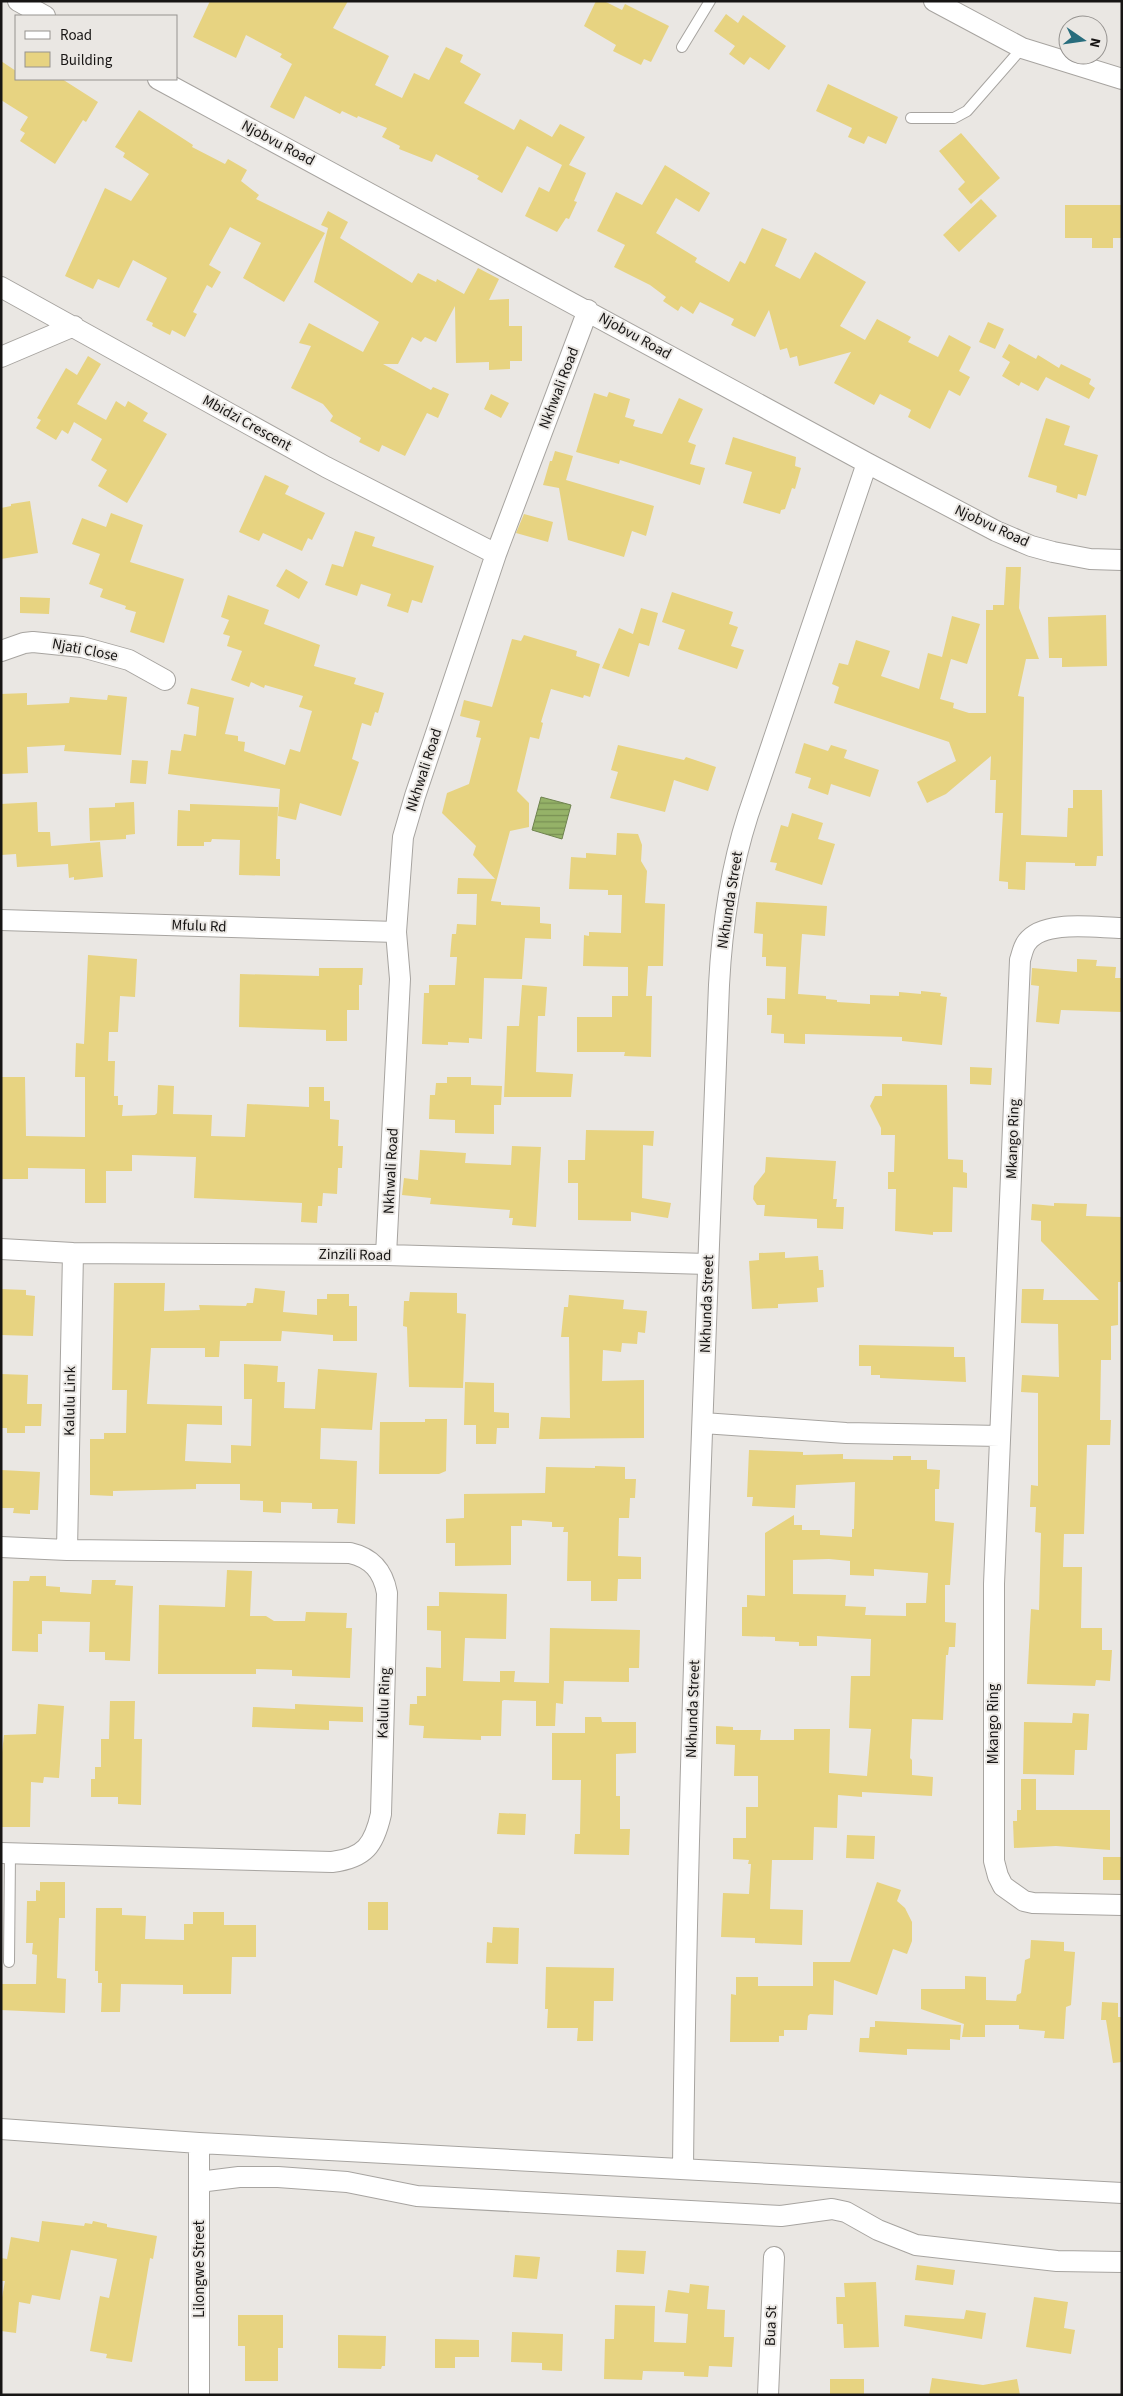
<svg xmlns="http://www.w3.org/2000/svg" width="1123" height="2396" font-family="'Source Sans 3',sans-serif">
<style>
.water{fill:url(#water-rules);stroke:#6f834f}
.building{fill:#e7d381;fill-rule:evenodd}
.lines{fill:none;stroke-linecap:round;stroke-linejoin:round}
.service-casing{stroke:#a7a4a0;stroke-width:12}
.minor-casing{stroke:#a7a4a0;stroke-width:22}
.service{stroke:#fff;stroke-width:10}
.minor{stroke:#fff;stroke-width:20}
.labels{text-anchor:middle;dominant-baseline:central;stroke-width:4;stroke-linejoin:round;paint-order:stroke}
.street-label{font-size:15px;fill:#171514;stroke:#eae7e3}
</style>
<defs>
<pattern id="water-rules" width="6" height="5" patternUnits="userSpaceOnUse" patternTransform="scale(1.25)"><rect width="6" height="5" fill="#95b268"/><path d="M0 2.5h6" fill="none" stroke="#799054"/></pattern>
</defs>
<rect width="100%" height="100%" fill="#eae7e3"/>
<!-- water -->
<path class="water" d="M541,797L571,805L562,839L532,830Z"/>
<!-- building -->
<path class="building" d="M210,1H348L333,28L389,56L375,85L402,98L414,73L429,80L446,47L463,55L460,62L481,74L464,103L514,130L520,119L552,137L560,124L585,137L569,165L586,173L574,201L577,202L569,219L566,218L557,232L525,216L539,187L549,192L562,165L527,146L502,193L477,179L479,176L436,154L432,162L399,149L400,146L382,137L387,128L358,116L357,118L342,111L340,114L305,96L294,119L270,107L292,64L280,57L282,54L246,35L236,58L193,37Z
M596,1H604L622,10L625,4L669,26L651,62L644,59L641,65L613,51L616,45L584,26Z
M726,14L738,23L743,15L786,46L769,70L750,57L744,65L729,54L735,46L714,31Z
M1,61L16,71V79H62L98,102L86,122L83,120L55,164L20,141L25,133L20,130L28,117L1,100Z
M828,84L898,117L886,144L868,136L864,144L848,137L852,128L816,111Z
M139,110L193,145L192,147L225,164L228,159L247,170L241,181L259,195L256,199L325,233L284,302L243,278L261,243L230,227L209,265L221,272L212,288L207,285L193,312L197,314L185,337L172,330L170,335L152,326L153,323L146,320L167,278L133,260L119,288L98,279L93,289L65,276L105,188L131,201L149,174L123,157L125,153L115,147Z
M961,133L1000,178L971,204L958,189L965,182L939,151Z
M665,165L710,193L699,212L676,198L656,233L697,258L695,262L729,282L740,261L745,264L762,228L787,239L775,266L800,279L815,252L866,282L840,326L865,340L877,319L911,337L908,342L938,357L949,335L971,347L959,371L970,377L960,396L949,390L930,429L908,417L911,410L880,394L874,405L834,383L851,352L799,366L797,356L790,358L787,348L780,350L769,310L755,337L731,325L734,319L700,302L693,314L681,306L678,311L663,301L666,297L650,285L614,267L625,245L597,231L616,192L642,205Z
M981,199L997,216L959,252L943,235Z
M1065,205H1122V238H1113V248H1092V238H1065Z
M328,211L348,222L340,238L412,283L418,273L436,282L437,279L464,294L478,268L499,279L489,300L509,299V326H522V361H510V369L489,370V362L456,363L455,306L436,342L425,337L421,342L412,337L398,364H383L431,390L433,387L449,394L438,418L427,413L405,456L382,445L379,452L359,442L361,438L330,421L333,416L323,404L291,388L311,346L299,343L309,323L363,352L379,322L314,282L328,228L321,225Z
M988,322L1004,329L995,349L979,342Z
M1009,344L1036,359L1038,355L1059,368L1061,364L1091,379L1089,384L1095,388L1089,399L1046,377L1038,391L1021,382L1019,386L1002,376L1010,362L1002,357Z
M88,356L101,364L77,404L106,420L116,401L125,407L128,401L148,413L143,421L167,434L127,503L98,486L107,470L91,460L102,439L74,422L68,434L62,430L56,440L36,428L41,420L37,418L66,368L77,375Z
M609,392L630,399L625,417L635,420L633,426L662,434L679,398L703,409L688,442L696,445L690,464L705,468L700,485L620,460L619,464L576,452L594,393L607,397Z
M491,394L509,403L501,418L484,409Z
M1046,418L1070,426L1064,445L1098,455L1086,496L1078,494L1077,499L1056,492L1057,486L1028,477Z
M733,437L796,457L795,466L801,468L795,489L792,488L785,509L781,510L780,514L743,503L752,472L725,464Z
M555,451L573,456L566,480L654,506L646,536L632,531L624,557L568,540L559,488L543,485L550,461H552Z
M265,475L289,486L285,494L325,513L312,540L308,538L302,551L263,533L259,541L239,532Z
M30,501L38,553L1,559V508L11,506V504Z
M111,513L143,525L130,562L184,579L164,643L130,632L136,612L125,609L126,606L100,597L103,589L89,584L100,554L72,544L82,518L106,527Z
M524,514L553,522L548,542L516,533Z
M355,531L375,537L372,546L434,566L422,603L412,600L408,613L387,606L391,594L361,584L357,596L325,585L332,564L343,567Z
M1006,567H1021L1019,608L1039,659H1026L1018,696L1024,697L1021,835L1067,837L1068,808H1073V790H1102L1103,856H1097L1096,866H1075V863L1026,862L1025,890L1008,889V882L999,881L1003,813H995L996,780H990L991,756L946,794L927,803L917,782L956,761L949,742L834,703L839,687L832,684L839,663L848,665L856,640L890,651L881,676L919,689L928,653L942,657L952,616L980,624L967,664L951,659L940,699L954,703L953,708L969,713H986V610H993V605H1004Z
M286,569L308,582L299,599L276,586Z
M672,592L733,612L729,624L738,627L731,646L744,650L737,669L678,649L685,630L662,622Z
M228,595L269,610L264,624L320,645L314,666L356,678L354,684L384,693L378,713L375,712L371,726L362,723L352,759L359,762L341,816L300,803L296,820L278,816L280,789L168,774L171,750L181,751L184,734L196,736L199,707L187,704L191,688L234,698L225,734L238,736V741L245,742L244,751L285,765L290,749L300,752L312,711L299,707L303,696L265,685L264,688L251,682L249,687L231,680L242,651L227,646L230,636L223,634L229,620L221,617Z
M20,597L50,598L49,614L20,613Z
M641,608L658,613L649,646L639,643L629,677L602,668L619,628L633,634Z
M1106,615L1107,666L1062,667V658H1049L1048,617Z
M524,635L577,651L576,656L600,664L590,697L584,695L583,698L551,689L541,722L543,723L539,739L530,737L517,791L529,803V827L510,831L491,901L501,902V905L540,907V923L551,924V939L525,938L522,979L484,978L482,1039L469,1038V1043L448,1042V1045L422,1044L424,993H429V985H455L457,957H450L452,934H456L457,924L476,925L477,894H457L458,878L495,879L473,855L476,846L442,813L447,793L469,784L481,738L476,737L480,721L460,716L464,700L492,707L512,639L521,641Z
M27,693V705L69,703L70,697L107,700L108,695L127,697L121,755L64,751L65,745L27,747L28,773L1,774V694Z
M804,743L828,751L831,745L847,750L844,758L879,770L870,797L831,784L828,795L808,788L811,778L795,773Z
M618,745L684,760L686,757L716,767L708,791L674,780L665,812L610,798L618,772L611,770Z
M132,760L148,761L146,784L130,783Z
M37,802L38,832H50L51,846L100,842L103,877L74,880V877L69,878L68,864L17,867L16,854L1,855V804Z
M134,802L135,834L126,835V839L90,841L89,808L115,807V803Z
M190,804L278,807L276,859H280V876L239,875L240,840L212,839L211,842H204V846H177L178,810L190,811Z
M792,813L823,823L818,839L835,844L822,885L775,870L777,863L770,862L781,825L788,827Z
M617,833L638,834L642,845L641,861L647,871L645,903L665,904L663,966H648L646,996H652L651,1057L624,1056L625,1052H577V1017H612V996H628V967L583,966L584,935L589,936V932L621,933L622,895H608V890L569,889L571,857L586,858V853L616,855Z
M756,902L827,906L825,936L802,934L798,994L826,996V999L837,1000V1002L870,1004V995L899,996V992L921,994V991L941,993L940,996L947,997L942,1045L902,1041V1037L805,1034V1044L784,1043V1034L771,1033L772,1015H767V998L785,999L786,967L766,966V957H762L763,934L754,933Z
M88,955L137,959L135,997L120,996L118,1032H109L108,1061H115L114,1096H118V1105H123L122,1116L155,1115L157,1113L158,1085L174,1086L173,1114L212,1115L211,1136L245,1137L247,1104L309,1107V1087H324V1101H330V1119L339,1120L338,1146H343L342,1168H338L337,1194L323,1193L322,1206H318L317,1223L301,1222L302,1203L194,1198L196,1157L132,1155V1171H106V1203H85V1169L28,1168V1179H1V1077H25L26,1136L85,1137V1077H75L76,1043L84,1044Z
M1077,959L1097,960L1096,966L1116,967L1115,978H1122V1012L1061,1010L1059,1024L1036,1022L1039,986L1031,985L1032,968L1077,972Z
M319,968H363L362,985H359V1010H347V1041H326V1030L239,1027L240,974L319,976Z
M522,985L547,987L545,1016H538L536,1072L573,1074L571,1097H504L507,1026H519Z
M970,1067L992,1068L991,1085L970,1084Z
M447,1077H471V1085L502,1086L501,1105H494V1134L455,1133V1120L429,1119L430,1095H435L436,1083H447Z
M882,1084L947,1085L948,1159L963,1160V1172L967,1173V1188L953,1187L952,1232H933V1235L895,1231L896,1189H888V1172H894L895,1135H881V1128L870,1106L875,1096H882Z
M586,1130L654,1131L653,1146L643,1145L642,1198L671,1203L668,1218L631,1212V1221L578,1220V1183H568V1160H585Z
M512,1146L541,1147L536,1227L512,1225L513,1218H509L510,1210L430,1204L431,1198L402,1195L404,1178L418,1180L420,1150L466,1153L465,1163L511,1165Z
M766,1157L836,1161L833,1199H837L836,1207H844L843,1229L817,1228V1219L764,1216L765,1205H757L753,1199L754,1186L765,1172Z
M1054,1203L1087,1204L1086,1216L1122,1217V1282H1118V1325L1111,1326V1360H1101L1100,1420H1111L1110,1445H1087L1084,1534H1064L1063,1567H1082L1081,1628H1102V1650H1112L1110,1681L1096,1680L1095,1686L1027,1684L1031,1609L1039,1610L1041,1533L1035,1532L1036,1507H1030L1031,1485L1038,1486V1393L1021,1392L1022,1375L1059,1377L1058,1324L1021,1323L1022,1289H1044L1043,1300H1099L1041,1241V1221L1031,1220L1032,1204L1054,1206Z
M785,1252V1258L818,1256L819,1270H823L824,1287L817,1288L818,1302L778,1304V1308L752,1309L749,1261L759,1260V1253Z
M114,1283H165L164,1311L200,1310L199,1305L246,1306L247,1303H253L255,1288L285,1291L283,1312L317,1315V1299H327V1294H349V1306H357V1341H333V1335L282,1331L281,1341H220L219,1357H205V1348H151L147,1404L222,1406V1425L187,1424L185,1461L231,1463V1445L251,1446L252,1399H244V1364L278,1366L277,1382H285L284,1408L315,1409L318,1369L377,1373L372,1430L321,1428L320,1459L357,1461L355,1524L337,1523L338,1509H312V1503L281,1502V1513L263,1512V1501L240,1500V1484H196V1489L113,1491V1496L90,1495V1439H104V1433H126L127,1390H112Z
M1,1289L26,1290V1295L35,1296L33,1336L1,1335Z
M410,1292L457,1293V1313L466,1314L463,1388L409,1387L407,1327L403,1326L404,1301H409Z
M569,1295L624,1300L623,1309L647,1311L645,1333L638,1332L637,1344L622,1343L621,1352L603,1350L602,1381L644,1380V1438L539,1439L541,1417L570,1418L569,1337H561L564,1307H568Z
M859,1345L954,1347V1357H965L966,1382L880,1378V1375H871V1366H859Z
M1,1374L28,1375L27,1404H42L41,1426H25V1433H7V1428H1Z
M465,1382L494,1383V1412L509,1413V1428H497L496,1444H476V1425H464Z
M425,1419H447L446,1471L439,1474H379L380,1422H425Z
M749,1450L803,1452V1455L843,1454V1459L893,1460V1456H911V1460H927V1469L940,1470L939,1489H935V1521L954,1523L950,1585H945V1622L956,1623L955,1647H949L948,1655H946L943,1720L912,1719L910,1758L912,1760V1775L933,1777L932,1796L862,1792V1797L838,1795L837,1828L814,1827L813,1860H772L770,1909L803,1910L802,1945L755,1943V1938L721,1937L723,1893L749,1894L751,1864H748L749,1860L733,1859V1838H746V1807H758V1776H734L735,1745L716,1744V1726L733,1727V1730H761L760,1740H794V1729H830L829,1773L867,1776L871,1729L849,1728L851,1676H870L871,1639L817,1636V1646H799V1642L775,1641V1637L742,1636V1607H747V1595L765,1596V1533L794,1515V1525H802V1530H820V1535L852,1537V1529H854L855,1482L796,1485L795,1508L752,1506L753,1497H747ZM829,1559L850,1561V1575L874,1576V1569L928,1573L926,1603H906V1616L865,1615L866,1607L845,1606L846,1595L793,1594V1560Z
M595,1466L625,1467V1479H636L635,1498H630L629,1518H619L618,1556L641,1557V1579H618L617,1601H591V1581H567L568,1532H563L564,1527H552V1522L522,1520V1526H511V1565L455,1566V1543H446V1519L464,1518V1494L545,1493L546,1467L595,1468Z
M1,1470L40,1472L38,1510H30V1514L13,1513L14,1508H1Z
M227,1570L252,1571L250,1616H266L274,1621H305L306,1612L347,1613L346,1628H352L350,1678L292,1676V1670L256,1669V1674H158L159,1605L225,1607Z
M30,1576H46V1586L60,1587V1592L91,1594L92,1580H116L115,1585L133,1586L130,1661L105,1660V1652H89L90,1622L42,1621V1634H38V1652L12,1651L13,1581H29Z
M439,1592L507,1594L506,1639L465,1638L463,1681L500,1682V1671H515L514,1682L549,1683L550,1628L640,1630L639,1668H629V1682L564,1681L563,1704L556,1703L555,1726H536V1701L504,1700L502,1701L501,1736H481V1740L423,1738L424,1726L409,1725L410,1704H417V1696H426V1667L441,1668V1631L427,1630V1606H439Z
M110,1701H135L134,1739H142L141,1805L118,1804V1797H91V1779H95V1767H101V1739H109Z
M38,1704L64,1706L59,1778L44,1777L43,1783L31,1782L30,1827H1V1761L4,1735L36,1734Z
M295,1704L363,1707V1722L329,1721V1730L252,1727L253,1707L295,1709Z
M1073,1713L1089,1714L1087,1750H1075L1074,1775L1023,1774L1024,1722L1072,1723Z
M585,1717H601L602,1722H636V1753L616,1754V1796H620V1829H630L629,1855L574,1854L575,1834H580L581,1780H552V1733H585Z
M1021,1779H1036V1810H1110V1850L1056,1846L1014,1848L1013,1821H1017V1810H1021Z
M499,1813L526,1814L525,1835L497,1834Z
M847,1835L875,1836L874,1859L846,1858Z
M1103,1857H1122V1880H1103Z
M40,1882H65V1918H59L57,1978L66,1979L65,2013L1,2010V1984H36L37,1955L32,1954L33,1943H26L27,1901H36V1890L40,1891Z
M877,1882L901,1890L897,1901L905,1908L912,1922V1941L907,1954L893,1949L877,1995L834,1980L833,2015L810,2014L808,2016L807,2030H784V2036H779V2042H730L731,1994L736,1995V1977H758V1986H813V1962H850Z
M368,1902H388V1930H368Z
M96,1908H122V1915L146,1916L145,1939L184,1940V1924H193V1912H224V1925H256V1957H232L231,1994H183V1985L121,1984L120,2012H101L102,1983H98V1971H95Z
M493,1927L519,1928L518,1964L486,1963L487,1942L492,1943Z
M1031,1940L1064,1942V1951L1075,1952L1071,2005L1066,2007L1064,2039L1044,2038L1045,2031L1019,2029V2025H985V2037H962L964,2024L921,2009V1989H965V1976L986,1977V2000L1016,2001L1017,1995L1021,1993L1025,1960L1030,1958Z
M546,1967L614,1968L613,2001H594L593,2041H577L578,2028H547L548,2009H545Z
M1102,2002L1118,2003V2017H1122V2062L1113,2063L1106,2020H1101Z
M875,2021L961,2025L960,2040L950,2039V2050L907,2049V2055L859,2052L860,2038H869L870,2027H875Z
M42,2221L84,2226L85,2223L92,2224L93,2221L107,2224V2227L157,2236L153,2259L150,2258L132,2362L106,2358L107,2354L90,2351L100,2296L109,2298L117,2259L71,2250L60,2300L32,2295L30,2304L19,2302L16,2333L1,2331V2303L5,2281H1V2258L7,2259L11,2237L39,2242Z
M617,2250L646,2251L644,2274L616,2272Z
M515,2255L540,2257L537,2279L513,2277Z
M917,2265L955,2270L953,2285L915,2280Z
M876,2282L879,2347L844,2348L843,2324H837L836,2297H845L844,2283Z
M690,2284L709,2286L707,2309L725,2310L724,2337H734L732,2367L709,2366L708,2377L684,2376V2372L643,2371L642,2380L604,2379L605,2339H614L615,2305L655,2306L654,2342L686,2343L688,2314L665,2312L668,2290L689,2293Z
M1034,2297L1068,2302L1064,2328L1075,2330L1071,2354L1026,2347Z
M966,2310L986,2313L982,2339L904,2326L905,2315L964,2319Z
M238,2315H283V2348H278V2381H245V2346H238Z
M512,2332L563,2334L562,2371L542,2370V2363L511,2362Z
M338,2335L386,2336L385,2366H382L381,2369L338,2368Z
M435,2339L479,2340V2357H455V2368H435Z
M932,2378L983,2385L1017,2379L1020,2395H929Z
M830,2379H864V2395H830Z"/>
<g class="lines">
<defs>
<path id="service" d="M682,47L710,1
M911,118H954L967,111L1022,48
M9,1962L10,1853"/>
<path id="minor" d="M18,1L45,16
M934,1L1022,48L1122,79
M158,79L867,463L996,531L1031,546L1053,552L1090,559L1122,560
M1,287L326,467L496,554
M1,357L74,326
M1,651L24,643L33,642L82,647L129,660L165,680
M1,920L396,932
M1122,928C1097,928 1044,919 1027,942C1023,947 1022,954 1020,960L994,1584V1861L998,1876L1003,1886L1024,1901L1033,1903L1122,1905
M1,1249L73,1253L386,1255L708,1264
M386,1255L400,979L396,932L403,837L415,796L496,554L588,310
M703,1423L846,1433L1000,1436
M1,1547L67,1550L350,1553C372,1558 383,1571 387,1593L381,1814C374,1845 365,1858 332,1862L1,1853
M67,1550L73,1253
M1,2129L199,2143L1122,2193
M683,2168C687,1774 704,1379 719,985C722,926 730,871 748,815L867,463
M199,2182L239,2177H278L347,2182L417,2196L781,2216L832,2209L846,2212L878,2230L916,2245L1057,2261L1122,2262
M199,2395V2143
M768,2395L774,2257"/>
</defs>
<!-- service casing -->
<use href="#service" class="service-casing"/>
<!-- minor casing -->
<use href="#minor" class="minor-casing"/>
<!-- service -->
<use href="#service" class="service"/>
<!-- minor -->
<use href="#minor" class="minor"/>
</g>
<g class="labels">
<!-- street labels -->
<g class="street-label">
<text transform="translate(278 143) rotate(28)">Njobvu Road</text>
<text transform="translate(635 336) rotate(29)">Njobvu Road</text>
<text transform="translate(559 388) rotate(-69)">Nkhwali Road</text>
<text transform="translate(247 423) rotate(29)">Mbidzi Crescent</text>
<text transform="translate(992 526) rotate(25)">Njobvu Road</text>
<text transform="translate(85 650) rotate(11)">Njati Close</text>
<text transform="translate(424 770) rotate(-72)">Nkhwali Road</text>
<text transform="translate(730 900) rotate(-81)">Nkhunda Street</text>
<text transform="translate(199 926) rotate(2)">Mfulu Rd</text>
<text transform="translate(1013 1139) rotate(-88)">Mkango Ring</text>
<text transform="translate(391 1171) rotate(-87)">Nkhwali Road</text>
<text transform="translate(355 1255) rotate(1)">Zinzili Road</text>
<text transform="translate(707 1304) rotate(-88)">Nkhunda Street</text>
<text transform="translate(70 1401) rotate(-89)">Kalulu Link</text>
<text transform="translate(384 1703) rotate(-88)">Kalulu Ring</text>
<text transform="translate(693 1709) rotate(-88)">Nkhunda Street</text>
<text transform="translate(993 1724) rotate(-90)">Mkango Ring</text>
<text transform="translate(199 2269) rotate(-90)">Lilongwe Street</text>
<text transform="translate(771 2326) rotate(-88)">Bua St</text>
</g>
</g>
<!-- border -->
<rect width="1123" height="2396" fill="none" stroke="#171514" stroke-width="5"/>
<!-- legend -->
<rect x="15" y="15" width="162" height="65" fill="#eae7e3" stroke="#969390"/>
<rect x="25" y="31" width="25" height="8" fill="#ffffff" stroke="#969390"/>
<text x="60" y="40" font-size="15" fill="#171514">Road</text>
<rect x="25" y="52" width="25" height="15" fill="#e7d381" stroke="#969390"/>
<text x="60" y="65" font-size="15" fill="#171514">Building</text>
<!-- north arrow -->
<g transform="translate(1083 40) rotate(103)"><circle r="24" fill="#eae7e3" stroke="#969390"/>
<path d="M0-4L9 19L0 12L-9 19Z" fill="#286d7d"/>
<text y="-8" font-size="14" font-weight="bold" text-anchor="middle" fill="#171514">N</text>
</g>
</svg>
